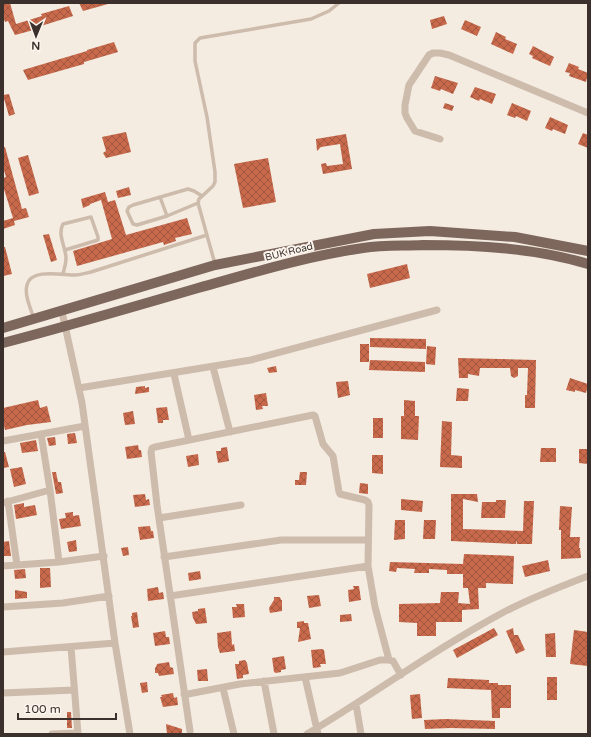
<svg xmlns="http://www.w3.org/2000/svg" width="591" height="737" font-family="'Varela Round',sans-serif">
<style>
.building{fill:url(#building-cross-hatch)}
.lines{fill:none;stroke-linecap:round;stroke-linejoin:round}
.lane{stroke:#cdbbac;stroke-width:3.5}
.street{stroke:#cdbbac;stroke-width:7}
.primary{stroke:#7d675c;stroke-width:10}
.labels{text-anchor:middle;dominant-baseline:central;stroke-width:4;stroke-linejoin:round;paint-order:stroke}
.street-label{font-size:10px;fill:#3b302b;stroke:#fbf5ee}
</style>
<defs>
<pattern id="building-cross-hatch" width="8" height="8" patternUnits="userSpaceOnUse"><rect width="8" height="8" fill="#c8694b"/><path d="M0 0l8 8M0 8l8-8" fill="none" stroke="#a4573f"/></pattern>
</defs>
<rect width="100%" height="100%" fill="#f4ebe1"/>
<!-- building -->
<path class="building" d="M3,3H10L16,24L42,16L41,14L69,6L73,16L41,26V28L15,35L8,21L5,22L3,16Z
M79,3H107L108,4L83,11Z
M444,16L447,24L432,29L430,20Z
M465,20L481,27L477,36L461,29Z
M496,32L506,37L505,39L517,44L513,54L491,44Z
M114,42L118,52L84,62V64L28,80L23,70L87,51V50Z
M533,46L554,57L550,66L532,58L533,56L529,54Z
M569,63L579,67L578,69L588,73L586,82L569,76L570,73L565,72Z
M435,76L458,83L453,94L441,89L440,91L431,88Z
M475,87L496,94L492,104L480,99L479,101L470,97Z
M9,94L15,114L9,116L3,95Z
M445,103L454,106L452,111L443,108Z
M512,103L531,111L527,121L516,116L515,118L507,115Z
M550,117L568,125L565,134L553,129L552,131L545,128Z
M126,132L131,152L106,158L103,153L106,151L102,137Z
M583,133L588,135V148L578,144Z
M346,134L352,169L323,174L321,164L326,163L327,166L343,164L340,144L321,147L317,151L316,139Z
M5,147L22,209L26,208L29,217L14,221L15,225L3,229V221L13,218L3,186V178L6,177L3,167V148Z
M28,155L39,193L29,196L18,158Z
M268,158L276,202L243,208L234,164Z
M129,187L131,195L118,198L116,191Z
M105,192L108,202L115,200L126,235L187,218L192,234L175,238L176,241L164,245L163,242L77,266L73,251L112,239L101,200L90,204V205L83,208L81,199Z
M49,234L57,260L51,262L43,235Z
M3,247H5L12,274L3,276Z
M407,264L410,278L370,288L367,274Z
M370,338L426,339V349L370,347Z
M360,344H369V362H360Z
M427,346L436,347L435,365L426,364Z
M458,358L536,360L535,408H525V395H527L528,368H518V376L514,378L511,376L510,368H480L479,376L468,374V378H459Z
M370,360L425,362V372L369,370Z
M276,366L277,372L269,373L267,368Z
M570,378L588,384L586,393L575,390V392L566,390Z
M348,381L350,395L338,398L336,382Z
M145,386V388L149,387V392L135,394L136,387Z
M457,388L469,389L468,401H456Z
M266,393L268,406H262L263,409L256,410L254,395Z
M38,400L40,408L47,406L51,422L27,425L5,430L3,421V408Z
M404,400L415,401V416H419L418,440L401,439V416H404Z
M167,407L169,420H163V423H158L156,408Z
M133,411L135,424L125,425L123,413Z
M373,418H383V438H373Z
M442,421L452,422L451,455L462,456V468L440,467Z
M75,433L77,443L68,444L67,434Z
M55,437L56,445L49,446L47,438Z
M36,440L38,451L22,453L20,443Z
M138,445L139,450H141L142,457L127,459L125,447Z
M227,447L229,461L218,463L216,451H221V448Z
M541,448H556V462H540Z
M579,449H588V464L579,463Z
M3,452H5L9,467L3,468Z
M198,454L199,465L188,467L186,456Z
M372,455H383V474L372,473Z
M22,467L26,484L14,487L10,469Z
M52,472H56L58,482H61L63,493L56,494Z
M300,472H307L306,485H295V480H299Z
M360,483L368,484V494L359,493Z
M145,494L146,500L149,499L150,505L135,507L133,495Z
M451,494H477L478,502L463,499V529L523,531L524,501H534L532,544H517L516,540V544L451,541Z
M401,499L423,501L422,512L401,510Z
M496,500H506L505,518H481L482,502H496Z
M24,503V507L35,505L37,515L16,519L14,505Z
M560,506L572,507L570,537H580L579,548H580L581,558L561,559V530H559Z
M73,512V516L79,515L81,526L61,529L59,519L66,518L65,513Z
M395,520H405V539L394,540Z
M424,520H436L435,539H423Z
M150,526L151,531H153L154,538L140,540L138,527Z
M76,540L77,551L69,552L67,542Z
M9,541L11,556H3V542Z
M128,547L129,555L123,556L121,548Z
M464,554L514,556L513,584L486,583V588H478L479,609L462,610V622H436V636H417V623L399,622V604L440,603L441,592H459L458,603L470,604L468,588H463V574H447V570L429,569V573H414L415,569L397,568L396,572L389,571L390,562L463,564Z
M548,560L550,571L525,577L522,566Z
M40,568H50L51,587L40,588Z
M25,569L26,578L15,579L14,570Z
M200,571L201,579L189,581L188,573Z
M353,586H359L361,600L349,602L348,590L354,589Z
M158,587L159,593L163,592L164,599L148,601L147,589Z
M15,590L27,592V598L15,599Z
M319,595L321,606L309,608L307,596Z
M274,597H280L281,600H282V611L270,613L269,608L274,600Z
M236,604H244L245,617L233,618L232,607H237Z
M205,608L207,623L196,624L193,618L192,612L198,611V609Z
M137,612L139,627L133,628L131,616H132V613Z
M351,614L352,621L340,622V615Z
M304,621V623H308L311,639L298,642L300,628H297V622Z
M494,628L498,635L457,658L453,650Z
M513,628L514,635H518L525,650L516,654L506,631Z
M574,630L588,632V666L570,664Z
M165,631L166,637H169L170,644L155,646L153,633Z
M231,631L232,645L234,644L235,651L220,653L218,647L217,633Z
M555,633L556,657H546L545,634Z
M322,649L324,650L326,664H320L321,667L313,668L311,650Z
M284,656L286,669L281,670V672L276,673L274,672L272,658Z
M245,660L247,663L249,674L243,675V678L237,679L235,664H239V661Z
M169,662L170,667L173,668L174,674L159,676L158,673H155V668L156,667L157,664Z
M207,669L208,681H198L197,670Z
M547,677H557V700H547Z
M448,678L489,680V683H498V685H511V708H500V718H492L491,690L447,688Z
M147,682L148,692L142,693L140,683Z
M173,693L174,698L177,697L178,705L163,707L160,697H162L161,695Z
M420,694L422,718L412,719L410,695Z
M67,712H71L72,728H67Z
M446,719L495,721V729L450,728L425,729L424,720Z
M166,724L182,729V734H167Z"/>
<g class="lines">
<!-- lane -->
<path class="lane" d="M160,197L167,216
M198,203L167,216L137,225L133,224L127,211L129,207L133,205L188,189L194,191L202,196
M215,264L198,203L199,199L213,186L215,182V172L207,117L195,61V43L200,38L311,19L329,11L339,3
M63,274C64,269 66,264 66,258C66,248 57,234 63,224L91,217L98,237V240L65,250
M34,319C31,309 24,295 27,285C31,268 62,275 75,275C80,275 86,273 91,272L207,235"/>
<!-- street -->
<path class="street" d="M440,139L415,131L407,118L405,113V105L409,85L429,55L433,53H440L449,55L588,113
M62,312L82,403L115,643L130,734
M213,367L230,432
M174,374L189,440
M79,388L251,360L437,310
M41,434L50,490L59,562
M3,441L85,426
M8,501L17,565
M3,503L50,490
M159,518L241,505
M164,557L281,540H368
M3,566L59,562L104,556
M170,596L368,566
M3,607L63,603L109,596
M71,647L78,734
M3,652L115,643
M305,677L318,734
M264,681L274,734
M223,688L234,734
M3,693L74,690
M184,694H188L240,684L340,673L380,660H389L393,661L401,675
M356,704L361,734
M190,731L157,505L151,452L152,448L155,447L313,415L315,416L323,444L333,456L339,492L340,494L365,500L368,502L369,505L368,566L375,607L389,660
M52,734L78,733
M307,734C373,695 436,648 504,612C531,598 559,587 588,576"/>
<!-- primary -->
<path class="primary" d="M3,328L215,265L374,234L430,231L515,237L588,251
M3,343C68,326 133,307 198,288C252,273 307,256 363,248C383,245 403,246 423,245C478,245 535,248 588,264"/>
</g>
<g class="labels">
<!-- street labels -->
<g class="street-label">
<text transform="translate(289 252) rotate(-14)">BUK Road</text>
</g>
</g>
<!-- border -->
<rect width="591" height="737" fill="none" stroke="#3b302b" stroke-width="8"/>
<!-- north arrow -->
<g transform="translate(36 36) rotate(181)" stroke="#fbf5ee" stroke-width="3" paint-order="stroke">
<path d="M0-3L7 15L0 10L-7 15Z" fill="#3b302b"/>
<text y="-6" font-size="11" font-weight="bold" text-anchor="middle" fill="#3b302b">N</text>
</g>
<!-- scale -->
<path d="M18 713v6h98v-6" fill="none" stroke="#3b302b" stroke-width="2"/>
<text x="24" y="713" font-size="12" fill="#3b302b" stroke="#fbf5ee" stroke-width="3" paint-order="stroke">100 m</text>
</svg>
